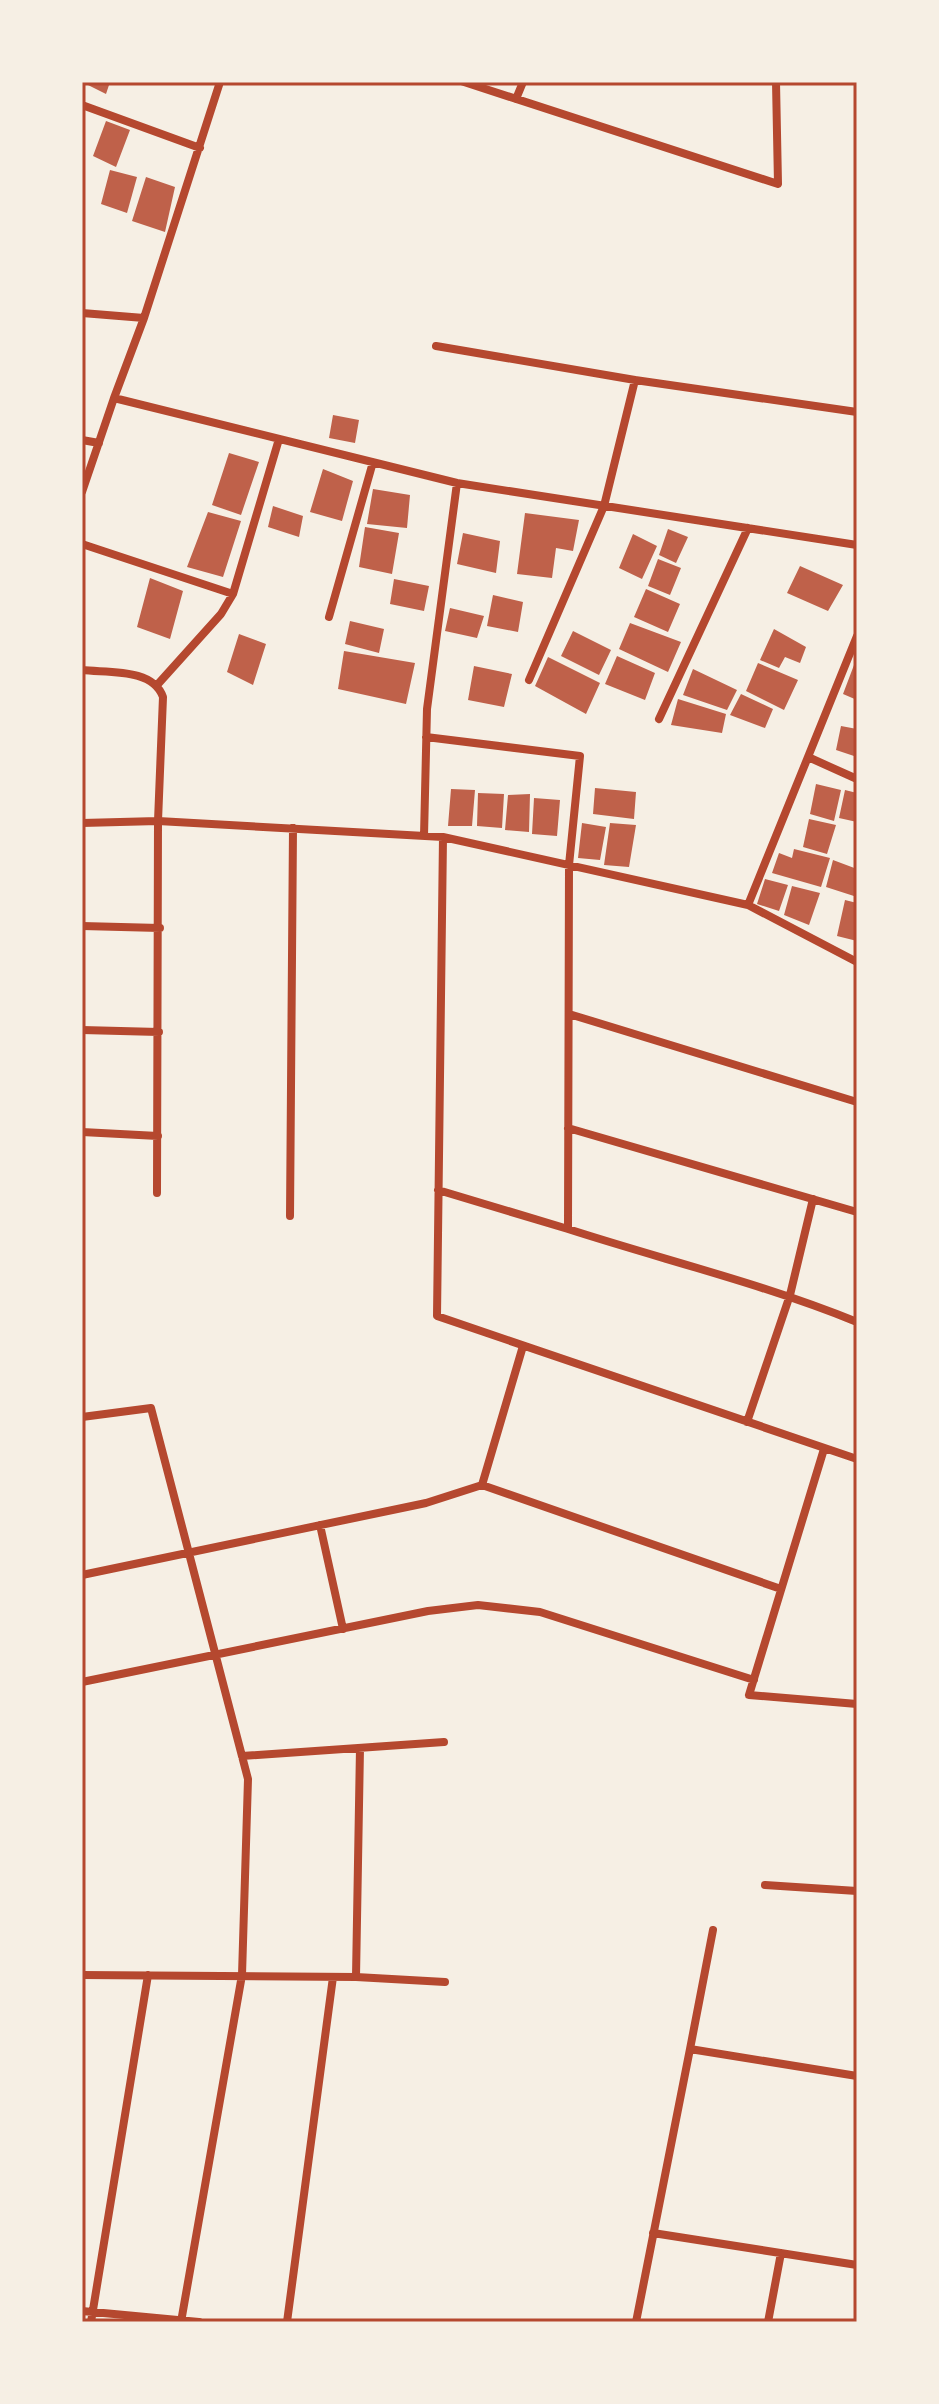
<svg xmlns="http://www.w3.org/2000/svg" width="939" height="2404" font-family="Karla,sans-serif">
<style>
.building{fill:#bf614a}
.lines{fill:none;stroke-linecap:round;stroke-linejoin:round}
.minor{stroke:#b5482f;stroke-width:8}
.neatline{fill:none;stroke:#b5482f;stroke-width:3}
</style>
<rect width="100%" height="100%" fill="#f6efe4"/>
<!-- building -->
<path class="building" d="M82,82H110L106,94Z
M106,121L130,130L116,167L93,156Z
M110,170L137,177L127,213L101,204Z
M146,177L175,187L165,232L132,221Z
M333,415L359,420L355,443L329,438Z
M229,453L259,462L241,515L212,505Z
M323,469L353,481L342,521L310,512Z
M373,489L410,495L407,528L367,524Z
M273,506L303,516L299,537L268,527Z
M208,512L241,521L223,577L187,567Z
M525,513L579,520L573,551L556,548L552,578L517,574Z
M365,527L399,533L392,574L359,567Z
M668,529L688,537L676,563L659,555Z
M463,533L500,541L496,573L457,564Z
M633,534L657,546L642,579L619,568Z
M658,559L681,568L670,595L648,586Z
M800,566L843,585L828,611L787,593Z
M150,578L183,591L170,639L137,627Z
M394,579L429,586L424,611L390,604Z
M646,589L680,604L668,632L634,617Z
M493,595L523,602L518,632L487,626Z
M450,608L484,616L477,638L445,631Z
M350,621L384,629L379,653L345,644Z
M630,623L681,642L668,672L619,649Z
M774,629L806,647L800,663L785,657L779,668L760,660Z
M573,631L611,650L599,675L561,656Z
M239,634L266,644L253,685L227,672Z
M344,651L415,663L406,704L338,689Z
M617,656L655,673L645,700L605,684Z
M548,657L600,683L586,714L535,686Z
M758,663L798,680L784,710L746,691Z
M854,665L857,666V700L843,694Z
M474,666L512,674L504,707L468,700Z
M693,669L737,690L727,710L683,695Z
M741,694L773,709L765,728L730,715Z
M678,699L726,714L722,733L671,725Z
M841,726L857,729V757L836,750Z
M816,784L841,790L834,821L810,814Z
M595,788L636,792L634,819L593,814Z
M451,789L475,790L472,826H448Z
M845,790L857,793V822L839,818Z
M478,793L504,794L502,828L477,826Z
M530,794L529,832L505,830L508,795Z
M534,798L560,800L557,836L532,834Z
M809,819L836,825L827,854L803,847Z
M582,823L606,827L600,860L578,858Z
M610,823L636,825L629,867L604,865Z
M794,849L830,858L821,887L772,873L779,853L792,858Z
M833,860L857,869V897L826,887Z
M765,879L788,885L779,911L757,904Z
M792,886L820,893L809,925L784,915Z
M845,900L857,903V941L837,936Z"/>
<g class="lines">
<!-- minor -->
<path class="minor" d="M464,82L778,184L776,82
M516,99L523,82
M82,105L200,148
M82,313L144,318L114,398L457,483L857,545
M144,318L220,82
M436,346L635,380L857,412
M82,440L99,443
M82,492L114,398
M82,544L233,594L279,439
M329,617L373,462
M82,670C109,673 153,668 163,697L158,821L157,1193
M529,680L604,506L635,380
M158,684L221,614L233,594
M659,719L748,528
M426,737L580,756L569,865L568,1229L438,1190
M808,757L857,779
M82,823L158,821L443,837
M424,836L427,709L457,483
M748,905L857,636
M82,926L160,928
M857,962L748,905L443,837L437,1316L857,1459
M569,1014L857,1102
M82,1030L159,1032
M568,1128L857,1212
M82,1132L158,1136
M290,1216L293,828
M568,1229C664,1260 764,1284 857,1322
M82,1417L151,1408L248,1779L242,1975L181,2322
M747,1422L790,1295L813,1199
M824,1449L749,1695L857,1704
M482,1485L523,1346
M320,1525L343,1629
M82,1575L426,1503L482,1485L781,1589
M82,1682L428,1611L478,1605L540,1612L754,1680
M242,1756L444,1742
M765,1885L857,1891
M82,1975L356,1977L445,1982
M356,1977L360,1748
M690,2049L713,1930
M653,2233L857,2265
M82,2311L199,2322
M91,2322L148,1975
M287,2322L333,1977
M636,2322L690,2049L857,2076
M768,2322L781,2253"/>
</g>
<!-- border -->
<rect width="939" height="2404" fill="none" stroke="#f6efe4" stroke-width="168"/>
<rect x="84" y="84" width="771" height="2236" class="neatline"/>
</svg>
